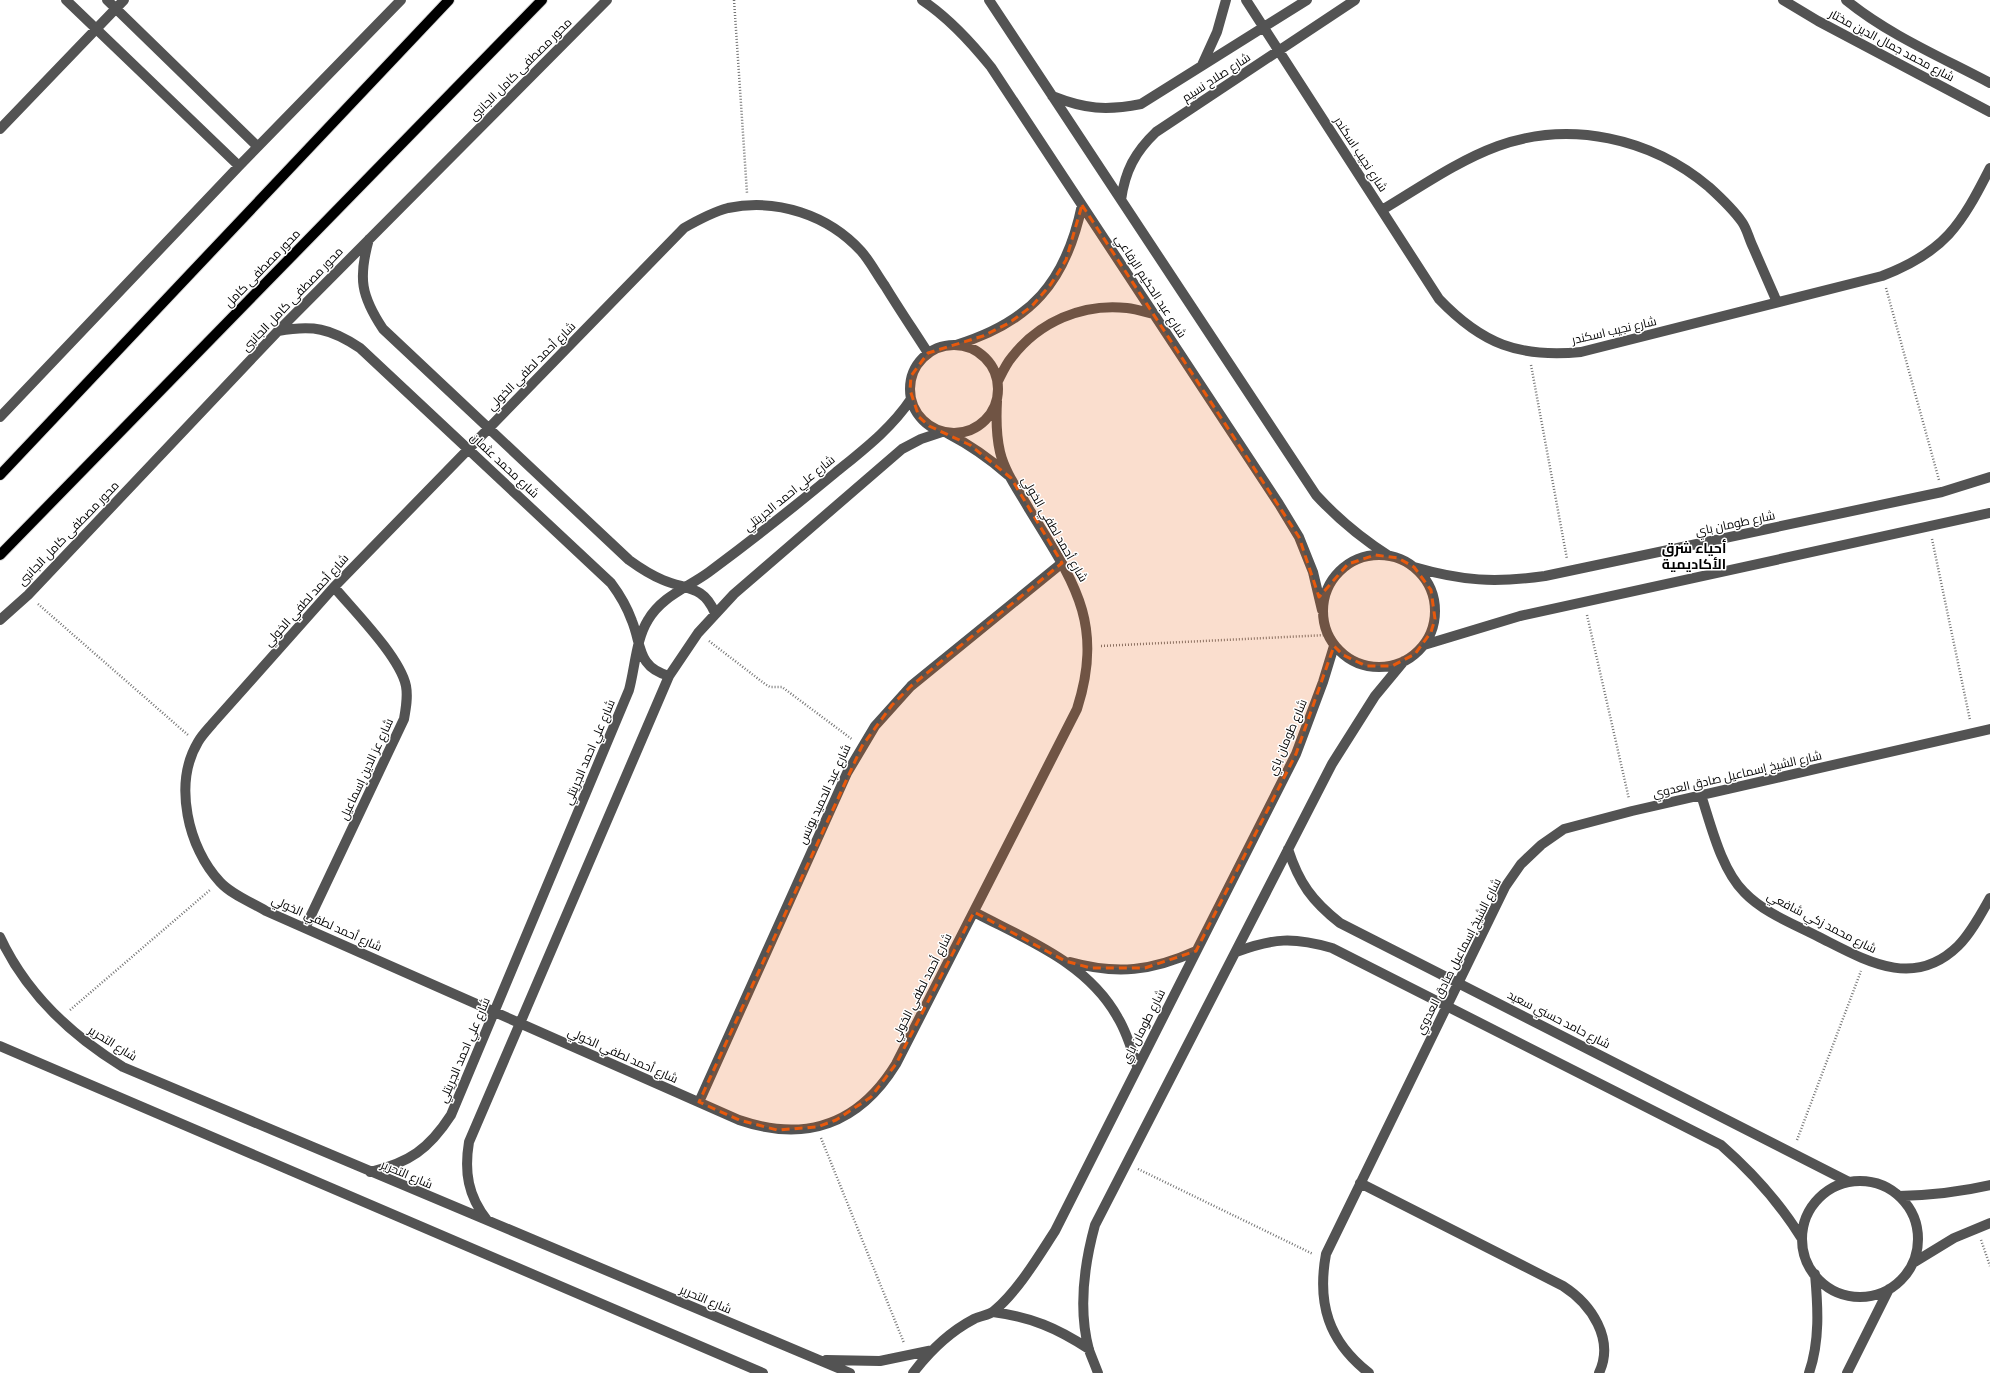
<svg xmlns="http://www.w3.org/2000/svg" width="1990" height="1373" font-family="Cabin,Cairo,sans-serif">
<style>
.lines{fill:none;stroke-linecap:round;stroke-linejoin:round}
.major-casing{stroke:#dbdbdb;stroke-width:12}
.path{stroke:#757575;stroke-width:2.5;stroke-dasharray:1 2;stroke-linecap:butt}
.minor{stroke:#535353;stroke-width:10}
.major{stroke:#000;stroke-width:10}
.marked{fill:#e8590c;fill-opacity:0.2;stroke:#e8590c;stroke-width:3;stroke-dasharray:8 5;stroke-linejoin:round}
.labels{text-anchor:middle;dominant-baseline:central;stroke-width:3;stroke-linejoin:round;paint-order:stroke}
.street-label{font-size:12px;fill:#000;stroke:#fff}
.quarter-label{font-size:14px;font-weight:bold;fill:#000;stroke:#fff}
</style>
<rect width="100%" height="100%" fill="#fff"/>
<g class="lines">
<defs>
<path id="major" d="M0,475L449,0
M0,555L542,0"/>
</defs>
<!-- major casing -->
<use href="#major" class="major-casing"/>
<!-- path -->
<path class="path" d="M734,0L747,193
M1886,288L1939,480
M1531,365L1567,559
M1932,539L1970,720
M38,604L188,735
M1587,615L1629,799
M709,641L765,684L770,687H782L853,740
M1101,646L1327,635
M70,1010L210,890
M821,1138L904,1343
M1797,1140L1861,971
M1138,1169L1313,1254
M1981,1240L1990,1266"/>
<!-- minor -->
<path class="minor" d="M66,0L239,166
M107,0L257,146
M922,0C949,18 971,42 991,67L1279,504L1299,537L1313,572L1322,610
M989,0L1316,495C1338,519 1361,538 1389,556
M1246,0L1439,299C1482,344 1519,358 1581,352L1882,276C1945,252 1961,225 1990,168
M1783,0L1818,21L1990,112
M1846,0C1889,35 1941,57 1990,83
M1202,65L1217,32L1226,0
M1052,96C1085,109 1106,111 1141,104L1307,0
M0,129L124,0
M1121,200C1125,171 1135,152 1156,132L1355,0
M1382,210C1419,188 1457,161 1498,146C1570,120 1651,138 1709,187C1720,197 1733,209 1742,222C1747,229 1749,239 1753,247C1761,265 1769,284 1777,302
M369,239C358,278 361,296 383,329L629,560C640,568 651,575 663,580C687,590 703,585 715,613
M278,331C313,325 330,328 360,348L611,583C620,595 627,607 632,621C642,646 637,667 669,676
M956,345C1031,322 1066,282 1082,205
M910 389a44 44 0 1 1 88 0a44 44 0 1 1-88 0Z
M928,353C914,331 899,309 885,286C877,275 870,261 861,251C828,215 777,198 728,208C713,212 698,220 684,228L334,587L213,723C208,729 202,735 198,742C173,784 188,848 220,882C232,895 251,902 266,911L739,1120C806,1143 859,1124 896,1064L1077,709C1105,622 1073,581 1029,509C1019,491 1005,473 1000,452C996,435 996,419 997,401
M998,381C1002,373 1006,364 1012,357C1039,322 1082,303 1127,308C1136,309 1145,312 1153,314
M0,417L239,166L401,0
M947,433C970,445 989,458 1008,475
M1323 611a56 56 0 1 1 112 0a56 56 0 1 1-112 0Z
M1414,567C1462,581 1495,583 1545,576L1942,492L1990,477
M0,620L28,595L278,331L607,0
M1424,645L1520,616L1990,513
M1701,795C1711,825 1721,869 1744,892C1764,913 1794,924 1819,937C1865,960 1913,990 1958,946C1971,933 1981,914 1990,898
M1288,849C1299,883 1312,901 1340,923L1849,1182
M974,912C1027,940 1088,963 1118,1018C1127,1033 1132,1050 1137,1066
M305,928L404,719C406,708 408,697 406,686C400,657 354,611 334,587
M0,937C26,993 71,1035 123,1067L850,1373
M1236,952C1274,938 1293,937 1332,948L1721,1145C1753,1173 1780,1203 1802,1239
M1070,962C1117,975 1152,971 1196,951
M0,1046L763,1373
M699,1102L847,773L875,726L911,686L1062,563
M370,1172C409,1163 429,1149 451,1115L629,690C635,668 636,639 648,620C662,596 687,588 709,572C752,540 794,507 835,473C863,450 891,429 911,399
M1802 1239a58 58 0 1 1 116 0a58 58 0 1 1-116 0Z
M1360,1183L1563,1286C1591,1304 1615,1339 1599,1373
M1899,1196C1931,1195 1960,1192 1990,1185
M487,1220C468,1196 464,1172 469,1142L669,676L698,633L734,594L902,449L921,439L942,432
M1913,1263L1954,1238L1990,1223
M993,1312C1031,1317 1057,1328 1089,1349
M826,1360L880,1361L933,1350
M913,1373C929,1352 951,1331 974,1319C980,1316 989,1315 994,1311C1018,1291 1038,1257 1055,1231L1296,754L1323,682L1334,646
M1098,1373C1095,1365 1092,1358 1089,1350C1078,1309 1084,1265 1095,1225L1332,764L1375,696L1404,661
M1369,1373C1328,1341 1317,1303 1326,1254L1505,887L1521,864L1541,845L1564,829L1632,811L1990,729
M1809,1373C1820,1341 1818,1307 1815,1274
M1847,1373L1889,1289"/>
<!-- major -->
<use href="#major" class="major"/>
</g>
<!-- marked area -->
<path class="marked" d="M1082,205L1299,537L1319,597L1348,564L1375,555L1398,558L1414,567L1431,590L1435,619L1431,632L1415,654L1392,666H1366L1343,655L1334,646L1296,754L1196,951L1145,968H1091L1065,961L974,912L896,1064L871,1097L836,1120L817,1127L777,1130L739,1120L699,1102L862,746L892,705L911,686L1062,563L1011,478L970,445L929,426L919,417L910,390L911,376L928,353L983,336L1009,323L1032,306L1051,284L1066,260Z"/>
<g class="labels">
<!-- street labels -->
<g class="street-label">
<text transform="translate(1892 45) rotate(28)">شارع محمد جمال الدين مختار</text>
<text transform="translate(520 69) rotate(-45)">محور مصطفى كامل الجانبى</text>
<text transform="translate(1216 77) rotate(-33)">شارع صلاح نسيم</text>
<text transform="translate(1361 154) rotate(57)">شارع نجيب اسكندر</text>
<text transform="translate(262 268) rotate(-46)">محور مصطفى كامل</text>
<text transform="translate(1151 286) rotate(57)">شارع عبد الحكيم الرفاعي</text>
<text transform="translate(292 299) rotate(-46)">محور مصطفى كامل الجانبى</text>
<text transform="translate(1614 330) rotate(-13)">شارع نجيب اسكندر</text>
<text transform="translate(531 366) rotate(-45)">شارع أحمد لطفي الخولي</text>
<text transform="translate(505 465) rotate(43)">شارع محمد عثمان</text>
<text transform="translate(789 493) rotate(-39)">شارع علي احمد الجريتلي</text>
<text transform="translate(1735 523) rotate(-12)">شارع طومان باي</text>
<text transform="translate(1055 529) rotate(60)">شارع أحمد لطفي الخولي</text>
<text transform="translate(68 533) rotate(-46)">محور مصطفى كامل الجانبى</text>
<text transform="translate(306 600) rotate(-48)">شارع أحمد لطفي الخولي</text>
<text transform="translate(1287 737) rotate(-67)">شارع طومان باي</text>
<text transform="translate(589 752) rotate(-67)">شارع علي احمد الجريتلي</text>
<text transform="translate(366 769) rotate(-65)">شارع عز الدين إسماعيل</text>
<text transform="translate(1737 774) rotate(-13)">شارع الشيخ إسماعيل صادق العدوي</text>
<text transform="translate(824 794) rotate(-65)">شارع عبد الحميد يونس</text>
<text transform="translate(1822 922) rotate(27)">شارع محمد زكي شافعي</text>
<text transform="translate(327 923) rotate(24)">شارع أحمد لطفي الخولي</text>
<text transform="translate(1458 956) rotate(-63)">شارع الشيخ إسماعيل صادق العدوي</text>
<text transform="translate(921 987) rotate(-63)">شارع أحمد لطفي الخولي</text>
<text transform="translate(1559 1019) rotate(27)">شارع حامد حسني سعيد</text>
<text transform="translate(1143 1026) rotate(-63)">شارع طومان باي</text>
<text transform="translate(113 1043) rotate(32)">شارع التحرير</text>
<text transform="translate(464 1050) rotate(-67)">شارع علي احمد الجريتلي</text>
<text transform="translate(623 1055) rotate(24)">شارع أحمد لطفي الخولي</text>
<text transform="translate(407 1174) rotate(23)">شارع التحرير</text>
<text transform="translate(706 1299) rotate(23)">شارع التحرير</text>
</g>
<!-- quarter labels -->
<g class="quarter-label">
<text x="1694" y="548">أحياء شرق<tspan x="1694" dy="16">الأكاديمية</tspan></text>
</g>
</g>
</svg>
